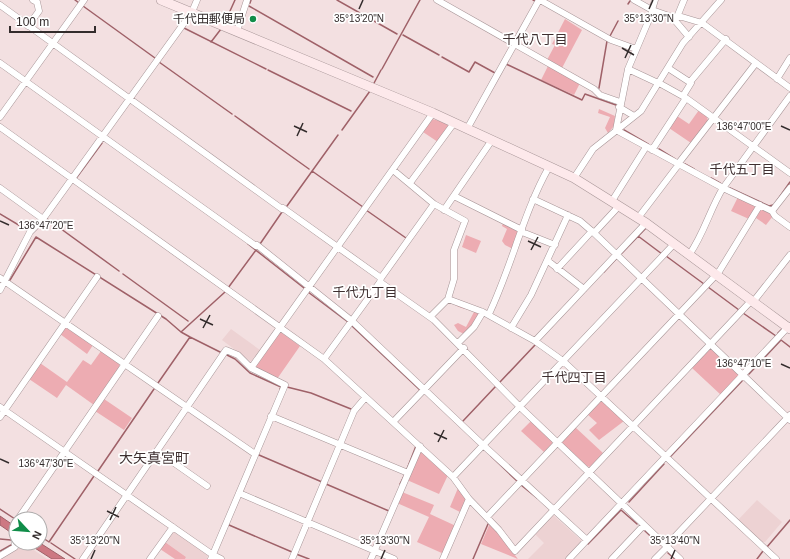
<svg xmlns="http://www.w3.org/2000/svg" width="790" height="559" font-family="Helvetica,'Noto Sans JP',sans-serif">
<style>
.built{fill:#edd2d3}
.green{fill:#edacb2}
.water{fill:#cd7882;stroke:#9f6168}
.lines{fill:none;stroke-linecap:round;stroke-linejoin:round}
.stream{stroke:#9f6168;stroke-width:1.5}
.street-casing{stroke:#a79597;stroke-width:7}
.secondary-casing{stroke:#a79597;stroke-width:10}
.street{stroke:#fff;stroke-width:6}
.secondary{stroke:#fde9eb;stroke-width:9}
.ticks{fill:none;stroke:#332c2c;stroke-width:1.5}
.poi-dot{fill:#108d49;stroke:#fff;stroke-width:1.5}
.labels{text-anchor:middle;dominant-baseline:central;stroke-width:3.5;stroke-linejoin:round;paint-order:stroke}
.poi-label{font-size:12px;fill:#332c2c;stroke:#fff;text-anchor:end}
.neighbourhood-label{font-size:13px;fill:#3e2f30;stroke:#fff}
.quarter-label{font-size:14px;fill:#3e2f30;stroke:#fff}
.ticks-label{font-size:10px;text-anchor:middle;fill:#332c2c;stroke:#fff;stroke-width:3.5;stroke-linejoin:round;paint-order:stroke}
</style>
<rect width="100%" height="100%" fill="#f3e0e1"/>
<!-- built -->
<path class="built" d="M231,329L260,350L252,361H250L222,340Z
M757,500L782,522L765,542H761L737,521Z
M553,515L582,541L566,559H528L544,543L535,534Z
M175,531L208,554L207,559H185L186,557L165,542L172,532Z
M25,544L47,559H0L22,546L24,547Z"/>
<!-- green -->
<path class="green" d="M565,19L582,30L562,68L547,60L555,45L552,44Z
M548,66L580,83L574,95L541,80Z
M599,109L615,116L614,126L608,133L605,128L610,117L598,113Z
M699,110L707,117L708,121L691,143L669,128L677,116L689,124Z
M432,119L448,123L450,126L438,142L423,132Z
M738,197L754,205L755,208L749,219L731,211Z
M764,209L773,216L766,225L756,218L760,211Z
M503,223L519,230L513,249L505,245L502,241L507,229L502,226Z
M466,235L481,241L476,253L462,247Z
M454,304L479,312L474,325L464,334L458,331L454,325L458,323L466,327L474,312C467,308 459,309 454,304Z
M64,328H68L93,345L87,354L60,334Z
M279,333H282L300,346L277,379L256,369V366Z
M709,350H713L738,374V377L721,395L692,368Z
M101,351L119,363L120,367L94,405L66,385L57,398L29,379L40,363L67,382L83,360L91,365Z
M104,399L132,418L124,430L95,411Z
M598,402H603L624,421L599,440L589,430L597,423L587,414Z
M531,421L552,440V444L544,452L521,431Z
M575,427L603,453L590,467L587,466L562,443L563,440Z
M419,451H422L448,475L439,494L407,480Z
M458,488L466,498L462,513L450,507Z
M402,492L434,505L430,514L456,526L444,554L417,542L429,517L397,503Z
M490,523L518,559L481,544Z
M165,542L186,557L185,559H175L160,549Z"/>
<!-- water -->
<path class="water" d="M0,516L16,527V536L0,525Z
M27,543H40L65,559H52Z"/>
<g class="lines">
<!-- stream -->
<path class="stream" d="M75,0L79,3
M337,0L397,34
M533,0L535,1
M250,3L251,0
M628,4L630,1
M83,6L155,58
M249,6L373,77
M225,22L235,0
M184,28L266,69
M403,35L439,55
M610,36L618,21
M211,42L221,29
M442,57L469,72L475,62L495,73
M159,62L232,114
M506,64L582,100L585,94L616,105
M382,69L420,0
M268,70L351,111
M373,85L381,70
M599,88L607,41
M235,116L309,169
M342,130L370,91
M624,130L648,144
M659,149L675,159
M685,164L694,169
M312,171L363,207
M77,177L102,143
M711,178L720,183
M730,188L769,206L773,205
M776,202L790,182
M287,206L338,135
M366,210L406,238
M0,214L27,230
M46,218L119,271
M638,236L662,254
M248,244L304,288
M260,244L282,212
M622,253L646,228
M666,256L704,284
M604,272L616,259
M123,274L188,321
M10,280L36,237L166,319L181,332
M708,287L739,310
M228,288L256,250
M308,292L348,322
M743,313L776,336
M352,326L420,390
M778,333L782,329
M190,337L222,353
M227,355L235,359L250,373L281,387L280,389
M749,374L781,340L790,347
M500,382L535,345
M158,383L190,337L181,332L225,292
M287,387L311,393L351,409
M463,421L496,386
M259,455L322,482
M491,456L517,481
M671,456L742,381
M407,469L416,446
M98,471L154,389
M326,484L389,511
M400,484L404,476
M521,485L537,498
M629,502L664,464
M0,509L15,519
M229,525L292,552
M645,531L660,545
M40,536L49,542L94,476
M0,539L11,540
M51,543L75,559
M588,544L621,510L637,524
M767,547L790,520
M0,551L11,545
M668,553L675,559
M296,554L309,559
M473,559L488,524
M757,559L763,551"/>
<defs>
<path id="street" d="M437,0L594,89L600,95L620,102
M540,0L611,40L636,49
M634,0L652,10L672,17H682L702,23L790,88
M0,5L282,209
M652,10L655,0
M672,17L689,37
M677,17L684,0
M28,26L39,11L37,2L33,0
M237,31L247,0
M0,63L256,246
M668,68L691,83L683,96
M628,69L658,83
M777,79L790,58
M690,82L726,39
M659,83L686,98L790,173
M619,107L634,116
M0,117L84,0
M0,127L324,359L453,477L469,499L499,530L515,551L751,301
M467,129L539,0
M616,130L723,188L772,211L790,188
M616,130L628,69L653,10
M652,150L686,98
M678,164L756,63
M393,170L434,204
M574,178L593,149L641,111L683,43L721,0
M410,183L454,123
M0,188L43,219
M454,196L522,230
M533,199L580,221L594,233L790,420
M612,201L646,147
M283,208L381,278
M444,210L492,140
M772,211L775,216L790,227
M638,218L679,164
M522,232L555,245
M594,233L619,206
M257,245L352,321L483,445L587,540
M689,255C704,234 710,209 723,188L790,96
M548,261L584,289
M557,269L592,231
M717,275L760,205
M0,278L255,454
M380,282L434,320L520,407L680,559
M0,290L30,232L43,219L192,12L197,0
M448,299L483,312
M753,302L790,255
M489,314C512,266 523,213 549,167
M511,328L531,295L568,215
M535,341L646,223
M458,343L474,327L483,312L535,341L563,361L776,559
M324,359L380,282L381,278L434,204L465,221L454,250V279L448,299L430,317
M0,407L213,555
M271,416L408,473
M0,417L97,277
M394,421L464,348
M157,451L207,486
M453,477L674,244
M239,493L394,559
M487,517L716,275
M18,519L158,316
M666,546L790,415
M213,555L221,559
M0,556L15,547L14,537L16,521
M83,559L226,350L238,355L251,368
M150,559L173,527
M211,559L285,385L251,368L433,113
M292,559L354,411L365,398
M371,559L420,446
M443,559L469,499
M569,559L789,326
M612,559L644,525
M655,559L667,547"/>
<path id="secondary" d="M161,0L433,113L574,178L646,223L790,329"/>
</defs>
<!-- street casing -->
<use href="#street" class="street-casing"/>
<!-- secondary casing -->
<use href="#secondary" class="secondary-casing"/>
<!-- street -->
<use href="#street" class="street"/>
<!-- secondary -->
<use href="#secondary" class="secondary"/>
</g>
<!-- ticks -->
<path class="ticks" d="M359,9L363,0M649,9L653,0M622,48L634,55M625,58L631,45M294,126L307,132M781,126L790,130M297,136L303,123M0,221L9,225M528,241L541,247M531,250L538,237M200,319L213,325M203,328L210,315M781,364L790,368M434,433L447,439M438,442L444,430M0,459L9,463M107,511L119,517M110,520L116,507M91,559L95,550M381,559L385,550M671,559L675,550"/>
<!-- markers -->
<circle class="poi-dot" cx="253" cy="19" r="4"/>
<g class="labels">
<!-- poi labels -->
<g class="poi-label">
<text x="245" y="19">千代田郵便局</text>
</g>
<!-- neighbourhood labels -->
<g class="neighbourhood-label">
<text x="535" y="39">千代八丁目</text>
<text x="742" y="169">千代五丁目</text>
<text x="365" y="292">千代九丁目</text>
<text x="574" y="377">千代四丁目</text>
</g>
<!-- quarter labels -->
<g class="quarter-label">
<text x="154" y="458">大矢真宮町</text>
</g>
</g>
<g class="ticks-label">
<text x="359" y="22">35°13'20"N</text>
<text x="649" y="22">35°13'30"N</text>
<text x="744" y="130">136°47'00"E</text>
<text x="46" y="229">136°47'20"E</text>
<text x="744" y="367">136°47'10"E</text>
<text x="46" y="467">136°47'30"E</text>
<text x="95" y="544">35°13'20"N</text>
<text x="385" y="544">35°13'30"N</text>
<text x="675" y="544">35°13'40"N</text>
</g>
<!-- north arrow -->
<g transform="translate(28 531) rotate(116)"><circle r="19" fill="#ffffff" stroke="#adabab"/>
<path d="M0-3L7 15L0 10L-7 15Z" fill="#108d49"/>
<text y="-6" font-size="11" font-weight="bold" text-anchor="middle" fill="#332c2c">N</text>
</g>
<!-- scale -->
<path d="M10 26v6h85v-6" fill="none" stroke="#332c2c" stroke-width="2"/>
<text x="16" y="26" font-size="12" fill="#332c2c" stroke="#ffffff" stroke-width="3" paint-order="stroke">100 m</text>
</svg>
